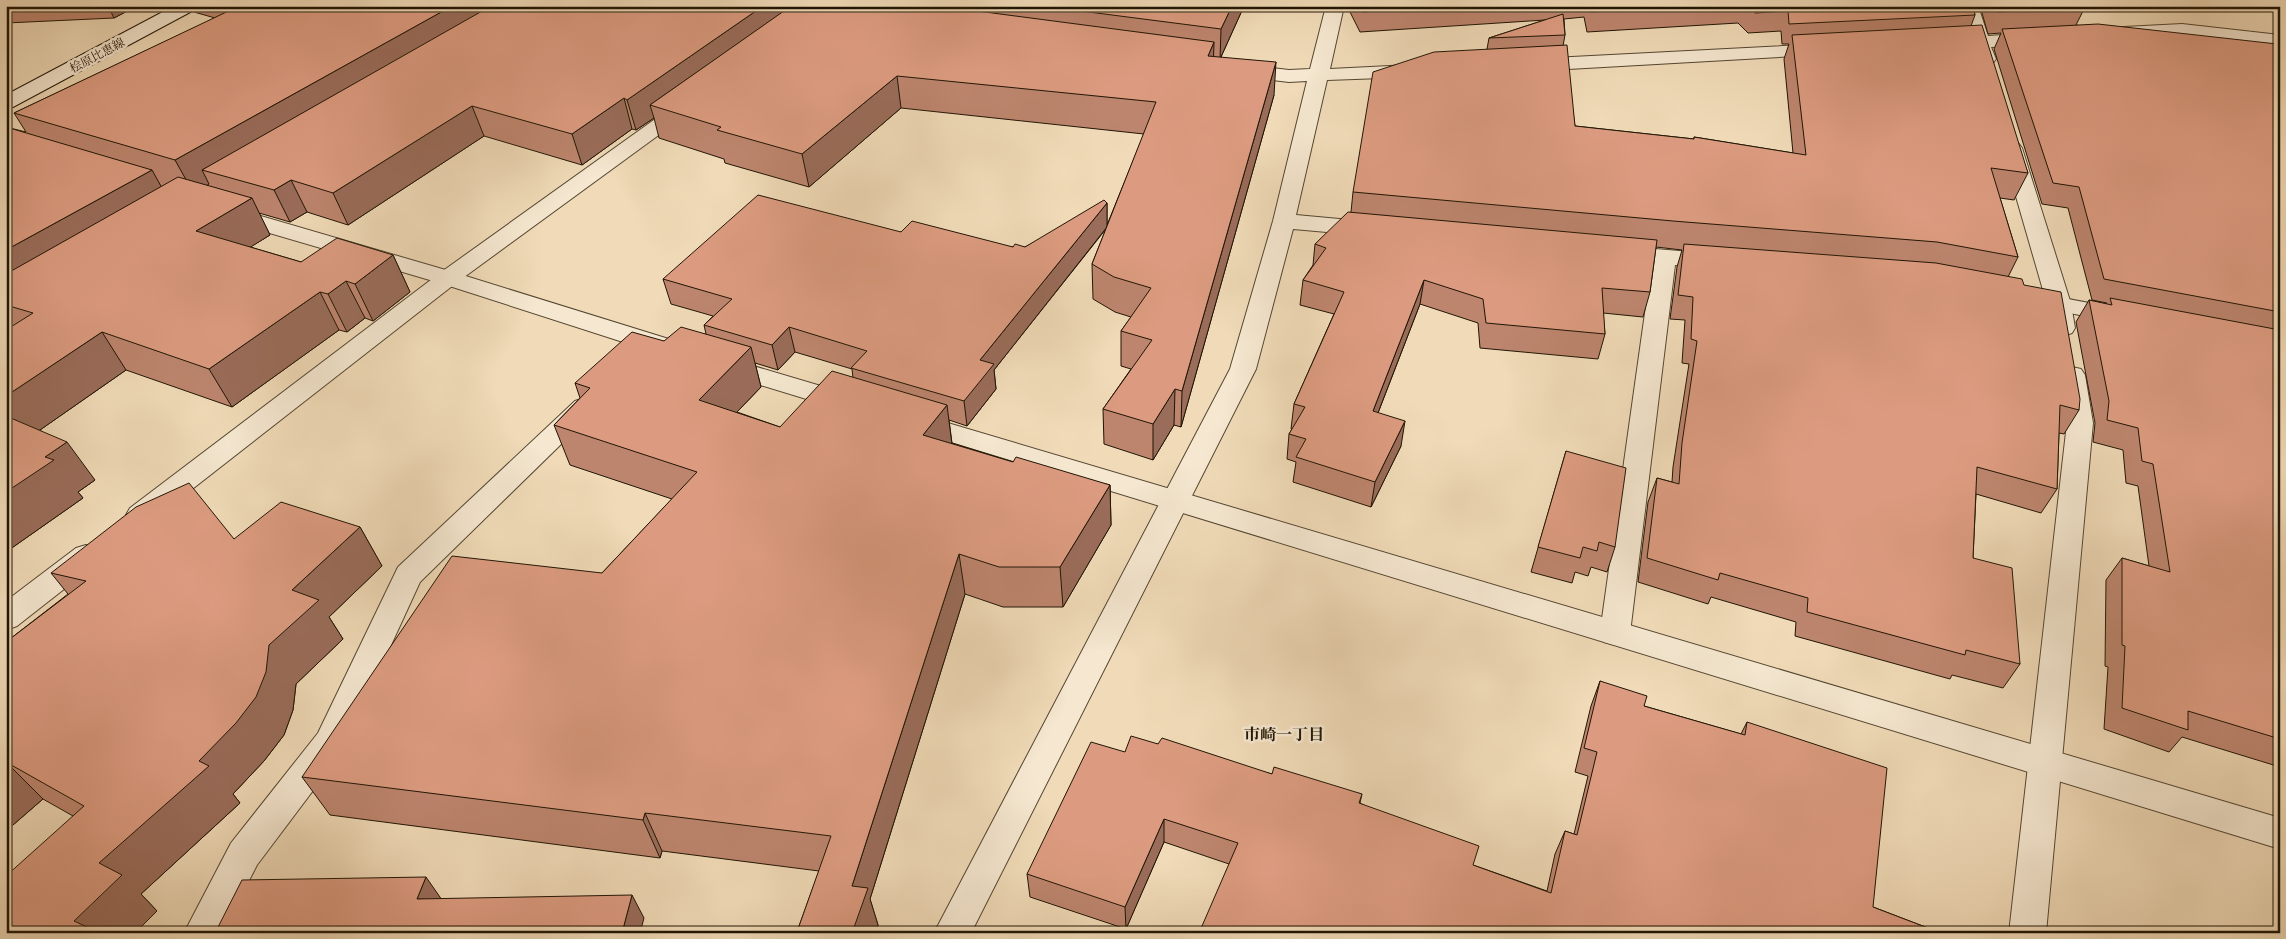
<svg xmlns="http://www.w3.org/2000/svg" width="2286" height="939" font-family="'Libre Caslon Text','Noto Serif JP',serif">
<style>
.lines{fill:none;stroke-linecap:round;stroke-linejoin:round}
.minor-casing{stroke:#544631;stroke-width:2}
.tertiary-casing{stroke:#544631;stroke-width:2}
.secondary-casing{stroke:#201504;stroke-width:2}
.minor{fill:#f5e7d0;fill-rule:evenodd}
.tertiary{fill:#f5e7d0;fill-rule:evenodd}
.secondary{fill:#f5e7d0;fill-rule:evenodd}
.wall{fill:#bd856e;stroke:#201504;fill-rule:evenodd}
.shaded-wall{fill:#9a6c5a;stroke:#201504}
.building{fill:#dc9b80;stroke:#201504}
.labels{text-anchor:middle;dominant-baseline:central;stroke-width:5;stroke-linejoin:round;paint-order:stroke}
.far-street-label{font-size:12px;fill:#201504;stroke:#f5e7d0}
.neighbourhood-label{font-size:16px;font-weight:bold;fill:#201504;stroke:#f5e7d0}
</style>
<rect width="100%" height="100%" fill="#f0dab7"/>
<filter id="stains"><feTurbulence type="fractalNoise" baseFrequency=".004" numOctaves="4"/><feColorMatrix values="0 0 0 0 .2 0 0 0 0 .09 0 0 0 0 .02 0 0 0 .5 -.17"/></filter>
<radialGradient id="worn" r=".72"><stop offset=".6" stop-color="#630" stop-opacity="0"/><stop offset="1" stop-color="#630" stop-opacity=".3"/></radialGradient>
<g class="lines">
<defs>
<path id="minor" d="M1326,6H1344L1330,69L1410,65L1417,67L1420,71L1417,75L1410,77L1327,80L1296,215L1372,222L1380,224L1383,229L1380,234L1372,236L1293,229L1256,369L971,933H934L1230,369L1273,221L1307,81L1289,82L1239,76L1232,74L1229,70L1232,66L1239,64L1289,70L1310,69Z
M1960,6H1978L1988,36L2034,33L2041,35L2043,39L2041,43L2034,45L1991,47L1996,59L1993,63L1986,65L1979,63L1973,48L1943,47L1941,43L1943,39L1969,36Z
M2182,24L2280,35V47L2182,36L2124,39L2117,37L2115,33L2117,29L2124,27Z
M1824,44L1831,46L1833,50L1831,54L1533,71L1526,69L1523,65L1526,61L1533,59Z
M686,100L693,102L696,106L693,110L456,283L150,522L140,525L130,522L126,515L130,508L440,273L679,102Z
M2012,142L2019,144L2022,148L2071,304L2075,328L2072,333L2063,336L2054,333L2051,328L2047,304L2002,148L2005,144Z
M1619,246L1716,254L1724,256L1728,261L1724,266L1716,268L1675,265L1630,633L1626,642L1615,645L1604,642L1600,633L1652,263L1611,258L1607,253L1611,248Z
M2072,367L2081,369L2085,375L2093,423L2046,933H2009L2067,423L2059,375L2063,369Z
M584,398L593,401L597,407L593,413L420,582L342,752L257,865L222,933H184L231,843L318,733L398,567L575,401Z
M86,545L96,548L101,556L96,564L17,626L6,630V601L76,548Z"/>
<path id="tertiary" d="M230,207L456,273L672,340L675,346L672,352L663,354L654,352L440,283L222,219L219,214L222,209Z
M2026,291L2121,309L2130,311L2133,316L2130,321L2121,323L2018,303L2014,298L2018,293Z
M723,357L858,397L862,403L858,409L849,412L714,371L710,365L714,359Z
M914,413L2280,818V849L905,428L901,422L905,416Z"/>
<path id="secondary" d="M174,6H197L194,10L13,107L6,109V95Z"/>
</defs>
<!-- minor casing -->
<use href="#minor" class="minor-casing"/>
<!-- tertiary casing -->
<use href="#tertiary" class="tertiary-casing"/>
<!-- secondary casing -->
<use href="#secondary" class="secondary-casing"/>
<!-- minor -->
<use href="#minor" class="minor"/>
<!-- tertiary -->
<use href="#tertiary" class="tertiary"/>
<!-- secondary -->
<use href="#secondary" class="secondary"/>
</g>
<!-- wall -->
<path class="wall" d="M6,6H137L114,18L6,23Z
M191,6H1244L1221,57L1274,95L1181,427L1174,425L1153,460L1104,444L1103,409L1131,369L1121,366V331L1131,317L1115,312L1093,299L1092,264L1106,229L994,370L996,389L967,426L949,420L952,443L1013,462L1110,485L1111,525L1063,607H1003L965,594L870,899L878,925L875,933H800L798,929L819,871L662,851L660,858L330,815L302,777L602,573L672,499L570,465L554,425L580,398L575,383L664,341L706,334L704,325L713,316L671,304L663,279L901,232L1013,247H1025L1107,203V225L1144,134L901,108L809,187L725,163L724,159L659,138L654,118L636,130L632,129L582,165L484,136L348,225L307,212L290,222L259,213L270,235L250,247L301,262L393,255L410,292L373,321L365,318L347,332L339,330L232,407L126,370L40,430L95,480L78,492L83,498L6,552V127L26,132L14,113L215,18L194,12ZM795,352L852,369L853,378L780,427L737,412L761,387L755,363L778,370Z
M1347,6H1973L1975,15L1971,26L2028,173L2014,200L2000,198L2018,257L2008,277L2024,285L2079,410L2064,434L2059,433L2057,489L2041,513L1976,494L1973,558L2020,664L2003,688L1952,675L1950,679L1795,636L1796,622L1711,597L1708,604L1638,582L1648,502L1657,478L1672,482L1673,467L1689,364L1682,363L1685,320L1670,319L1677,267L1682,250L1656,247L1650,292L1643,317L1603,313L1605,334L1598,359L1480,348L1478,323L1420,304L1378,413L1401,446L1371,507L1293,482L1296,462L1287,459L1289,434L1292,429H1291L1294,404L1334,314L1300,305L1303,280L1313,265L1315,244L1351,212L1353,192L1487,49L1489,38L1545,20L1360,32ZM1584,17L1587,32L1738,23L1748,33L1781,31L1782,44H1789L1784,59L1793,153L1694,137V139L1575,126L1563,46L1565,35L1564,19Z
M1980,6H2084L2085,7L2076,25L2280,50V767L2182,737L2169,752L2104,729L2108,667L2105,666L2106,580L2122,558L2149,566L2138,486L2126,483L2123,450L2093,442L2095,423L2076,322L2089,300L2106,304L2107,303L2092,300L2068,208L2042,204L1994,49L2001,33L1988,34Z
M1566,451L1615,547L1607,572L1591,567L1588,576L1575,572L1572,583L1531,572Z
M360,527L382,566L329,617L343,639L296,684L293,710L284,735L264,761L233,794L240,803L141,894L157,911L135,933L73,816L43,799L6,831V642L68,594L51,573L234,539Z
M1600,681L1644,706L1741,734L1747,722L1873,907L1941,933L1229,864L1164,842L1126,929L1030,897L1027,874L1125,752L1158,744L1272,774L1362,794L1360,803L1473,865L1547,891L1555,854L1565,831L1574,834L1588,776L1575,772L1591,706Z"/>
<!-- shaded-wall -->
<path class="shaded-wall" d="M108,6H137L114,18Z
M452,6H510L202,170L209,184L194,194L175,160Z
M763,6H792L650,105L654,118L636,130L627,100Z
M1232,6H1244L1220,59L1221,29Z
M1214,42L1213,74L1208,56Z
M1276,62L1274,95L1181,427L1182,391Z
M897,76L901,108L809,187L802,154Z
M624,98L632,129L582,165L572,134Z
M472,106L484,136L348,225L333,193Z
M152,170L172,206L6,302V250Z
M291,180L307,212L290,222L274,190Z
M252,198L270,235L217,268L196,231Z
M1107,203V227L994,370L996,389L967,426L964,401L980,360Z
M393,255L410,292L373,321L355,284Z
M1424,280L1420,304L1369,436L1373,411Z
M346,281L365,318L347,332L328,294Z
M320,292L339,330L232,407L209,369Z
M789,327L795,352L778,370L772,345Z
M102,332L126,370L17,446L6,432V396Z
M751,347L761,387L711,439L699,400Z
M1175,389L1174,425L1153,460V424Z
M947,405L952,445L923,435Z
M1405,421L1401,446L1371,507L1375,482Z
M67,442L95,480L78,492L83,498L6,552V492L45,457Z
M1110,485L1111,525L1063,607L1060,567Z
M360,527L382,566L329,617L343,639L296,684L293,710L284,735L264,761L233,794L240,803L141,894L157,911L135,933H81L74,921L99,863L199,761L269,645L292,590Z
M959,554L965,594L870,899L878,925L875,933H852V886Z
M6,762L43,799L6,831Z
M645,813L662,851L660,858L643,820Z
M1164,819V842L1126,929L1125,907Z
M426,877L442,900L417,899Z
M632,895L644,918L640,933H622Z"/>
<!-- building -->
<path class="building" d="M239,6H452L175,160L14,113Z
M491,6H763L627,100L624,98L572,134L472,106L333,193L291,180L274,190L202,170Z
M791,6H939L1214,42L1208,56L1276,62L1182,391L1175,389L1153,424L1103,409L1152,340L1121,331L1151,288L1114,277L1092,264L1156,102L897,76L802,154L717,130L721,127L650,105Z
M1042,6H1232L1221,29Z
M1359,6H1458L1363,12Z
M1590,6H1689L1591,12Z
M1748,6H1973L1975,15L1789,24L1788,11L1755,13Z
M1996,6H2084L2085,7L1998,12Z
M1563,14L1565,35L1489,38Z
M2098,24L2277,44L2280,50V312L2104,279L2079,187L2053,183L2002,29Z
M1982,25L2028,173L1991,168L2018,257L1937,242L1673,221L1353,192L1373,72L1434,52L1567,45L1575,126L1694,139V137L1806,155L1792,35Z
M6,127L152,170L6,250Z
M178,177L252,198L196,231L301,262L337,238L393,255L355,284L346,281L328,294L320,292L209,369L102,332L6,396V330L33,313L6,305V274Z
M758,195L901,232L912,221L1013,247L1015,244L1025,247L1104,200L1107,203L980,360L994,364L964,401L851,368L867,351L789,327L772,345L704,325L732,299L663,279Z
M1348,212L1657,240L1650,292L1602,288L1605,334L1486,323L1483,299L1424,280L1373,411L1405,421L1375,482L1296,457L1306,439L1289,434L1305,407L1294,404L1344,292L1303,280L1326,248L1315,244Z
M1684,244L1936,263L2022,279L2024,285L2061,292L2080,399L2079,410L2060,405L2057,489L1977,467L1973,558L2012,568L2020,664L1966,650L1965,655L1807,612L1808,598L1720,573L1718,580L1647,558L1657,478L1679,484L1682,443L1697,341L1691,339L1693,297L1678,295Z
M2110,298L2280,330V739L2188,711V730L2122,708L2125,646L2122,645V558L2170,572L2153,464L2142,461L2138,428L2107,420L2109,401L2089,300L2112,305Z
M681,327L751,347L699,400L780,427L832,371L947,405L923,435L1013,462L1016,457L1110,485L1060,567H999L959,554L852,886L868,888L852,933H825L798,929L831,836L645,813L643,820L302,777L452,556L602,573L697,472L554,425L590,388L575,383L632,332L664,341Z
M6,416L67,442L45,457L54,460L6,492Z
M1566,451L1626,468L1615,547L1599,542L1597,551L1583,547L1580,558L1538,547Z
M189,483L234,539L281,502L360,527L292,590L319,600L269,645L266,672L256,697L236,723L199,761L209,766L99,863L122,875L74,921L87,927L81,933H6V876L84,806L6,762V642L86,581L51,573L136,507Z
M1600,681L1647,696L1644,706L1745,735L1747,722L1887,768L1873,907L1941,933H1199L1238,843L1164,819L1125,907L1027,874L1091,742L1125,752L1131,736L1158,744L1162,738L1272,774L1274,767L1362,794L1359,803L1479,846L1473,865L1551,893L1565,831L1577,835L1597,752L1584,748Z
M426,877L417,899L632,895L622,933H215L242,880Z"/>
<g class="labels">
<!-- far-street labels -->
<g class="far-street-label">
<text transform="translate(97 55) rotate(-28)">桧原比恵線</text>
</g>
<!-- neighbourhood labels -->
<g class="neighbourhood-label">
<text x="1284" y="734">市崎一丁目</text>
</g>
</g>
<!-- margin -->
<rect width="2286" height="939" fill="none" stroke="#f0dab7" stroke-width="25"/>
<rect x="8" y="8" width="2271" height="924" fill="none" stroke="#201504" stroke-width="2.5"/>
<rect x="12" y="12" width="2261" height="914" fill="none" stroke="#201504"/>
<rect width="100%" height="100%" filter="url(#stains)"/>
<rect width="100%" height="100%" fill="url(#worn)"/>
</svg>
